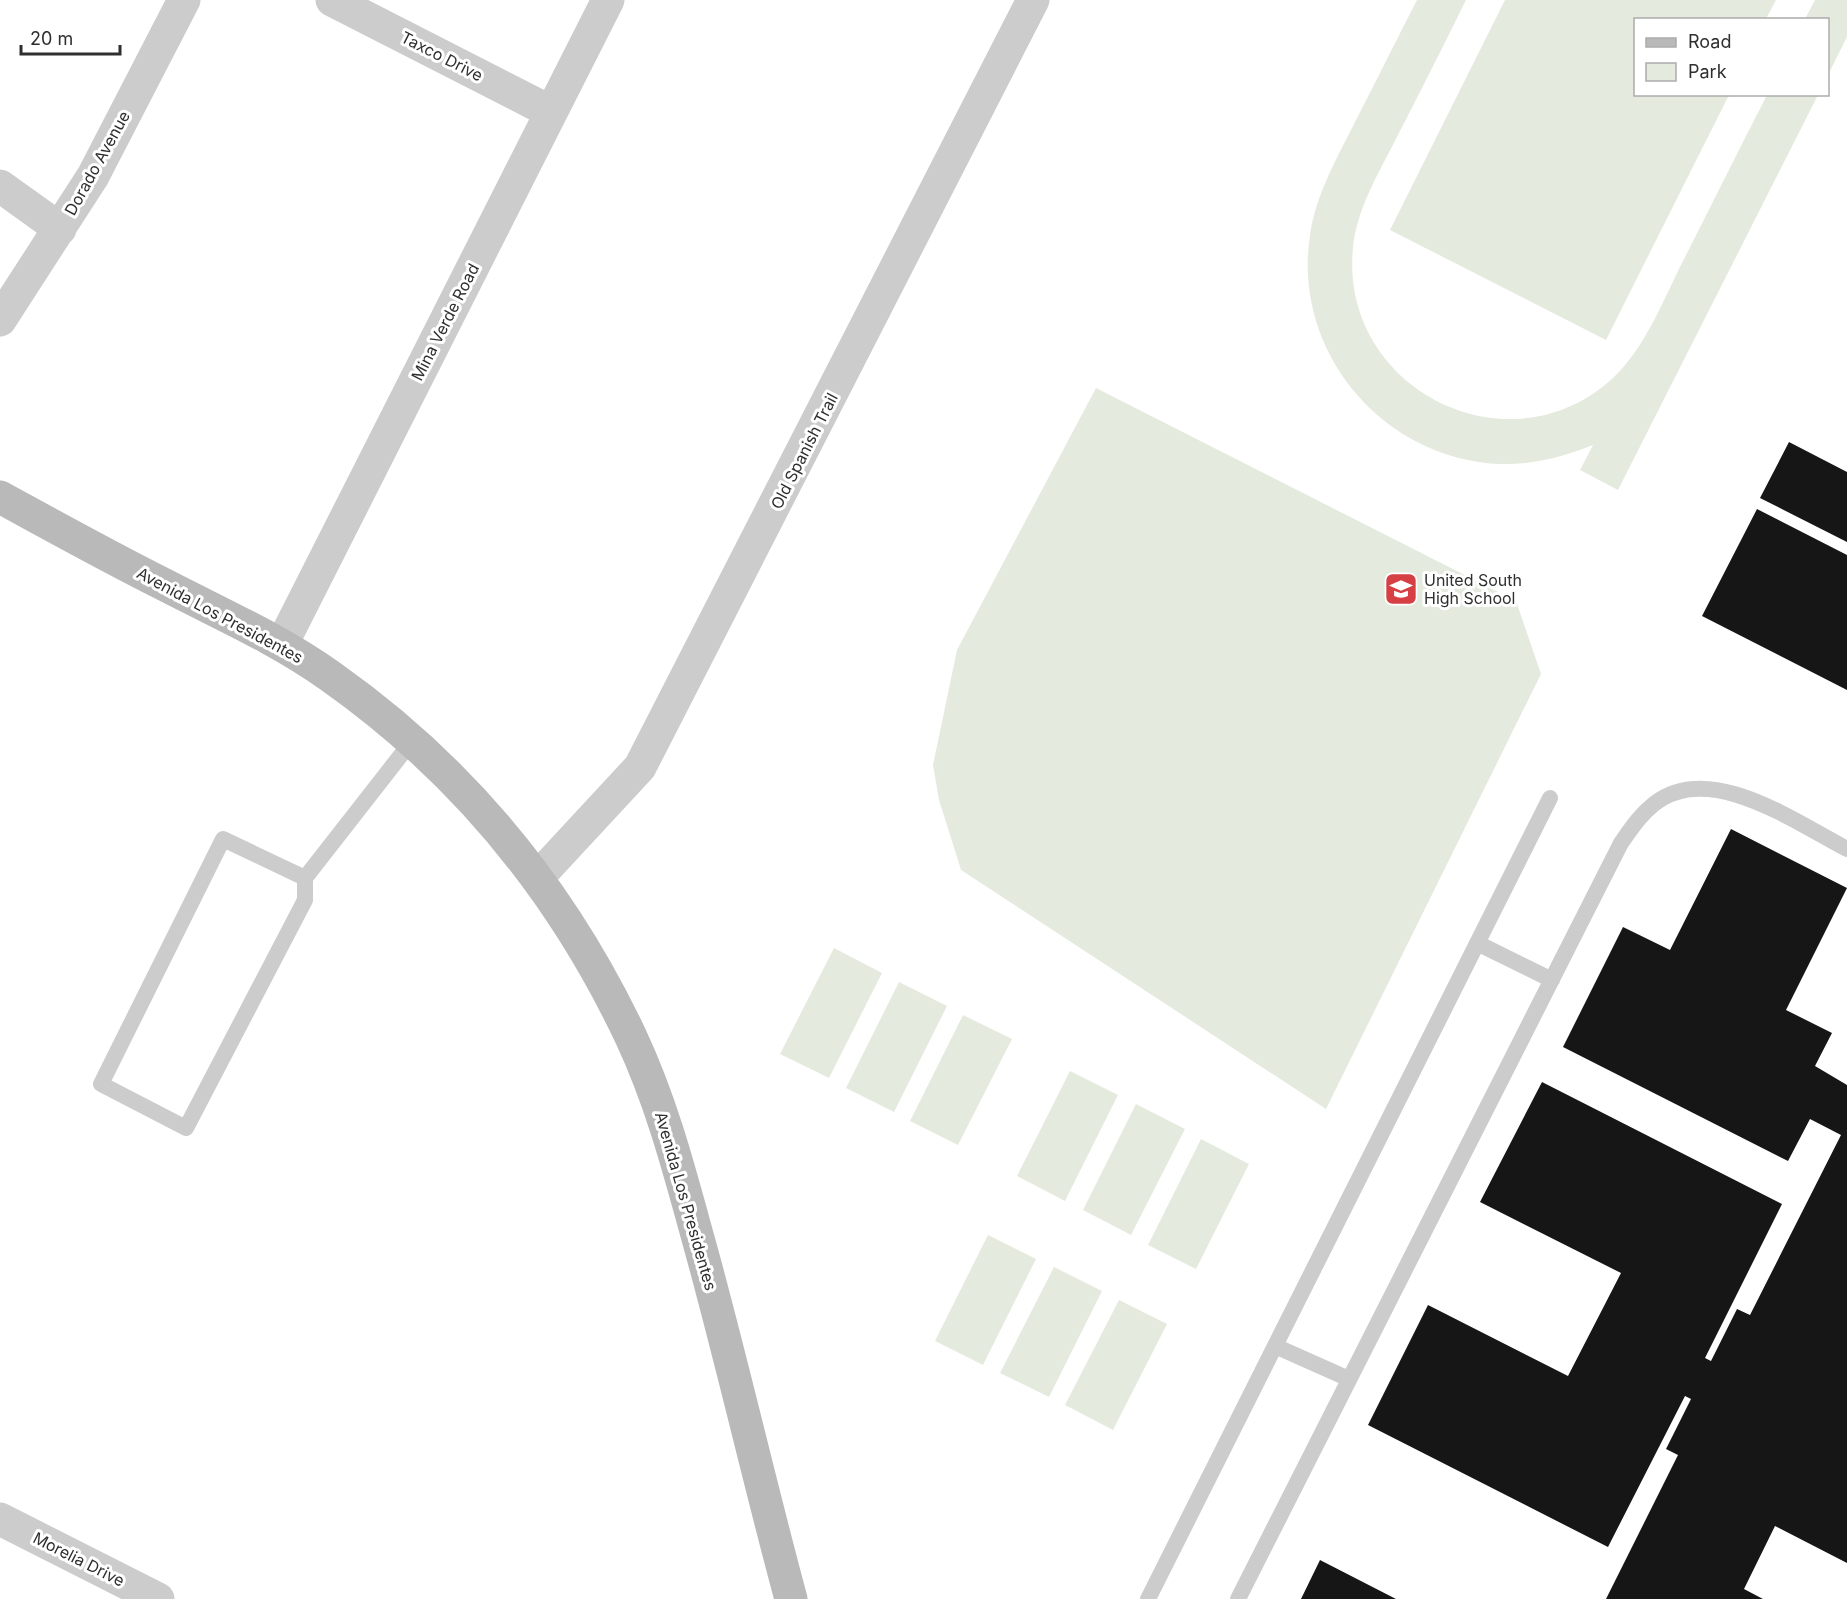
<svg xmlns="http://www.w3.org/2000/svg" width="1847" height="1599" font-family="Inter,sans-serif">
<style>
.green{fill:#e4ebde}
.building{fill:#161616}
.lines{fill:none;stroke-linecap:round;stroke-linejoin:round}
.service{stroke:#ccc;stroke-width:16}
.minor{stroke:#ccc;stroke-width:33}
.secondary{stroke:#b9b9b9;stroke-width:33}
.labels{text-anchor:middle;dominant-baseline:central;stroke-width:6;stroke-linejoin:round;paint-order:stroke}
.street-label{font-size:16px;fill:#2f2f2f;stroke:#fff}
.poi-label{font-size:16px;fill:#2f2f2f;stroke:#fff;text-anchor:start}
</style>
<rect width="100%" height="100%" fill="#fff"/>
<!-- green -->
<path class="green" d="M1417,0H1466C1444,45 1421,90 1398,135C1380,171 1357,207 1353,248C1339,389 1510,475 1614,377C1645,347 1662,303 1681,265C1710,208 1738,151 1767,95H1818L1618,490L1580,470L1593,445C1563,457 1533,465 1500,464C1383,459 1292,352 1310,235C1316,194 1337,158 1355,122C1376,81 1396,41 1417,0Z
M1505,0H1776L1766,19L1636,20V94L1729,95L1606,340L1390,230Z
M1815,0H1847V37L1828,75V20L1805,19Z
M1096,388L1516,601L1541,674L1326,1109L961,870L939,800L933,765L957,650Z
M834,948L882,973L829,1078L780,1054Z
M899,982L947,1006L894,1112L846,1088Z
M963,1015L1012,1039L958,1145L910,1121Z
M1070,1071L1118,1095L1065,1201L1017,1176Z
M1136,1104L1185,1129L1131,1235L1083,1210Z
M1201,1139L1249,1164L1196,1269L1148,1245Z
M988,1235L1036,1259L983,1365L935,1341Z
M1054,1267L1102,1291L1049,1397L1000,1373Z
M1119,1300L1167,1324L1113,1430L1065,1405Z"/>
<!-- building -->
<path class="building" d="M1789,442L1847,472V542L1760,498Z
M1757,509L1847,555V690L1702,616Z
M1731,829L1847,888L1786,1010L1832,1033L1815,1066L1847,1085V1563L1775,1526L1744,1589L1763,1599H1606L1678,1455L1666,1449L1691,1399L1685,1396L1608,1547L1368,1425L1428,1305L1568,1376L1621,1273L1480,1202L1542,1082L1782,1204L1705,1358L1711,1361L1737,1309L1750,1315L1841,1135L1810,1119L1788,1161L1563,1047L1623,927L1670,950Z
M1320,1560L1396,1599H1301Z"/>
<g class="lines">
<!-- service -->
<path class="service" d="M305,878V900L186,1128L101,1084L223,839L305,878L412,741
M1477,943L1552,980
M1275,1346L1349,1379
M1148,1599L1550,798
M1238,1599L1621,843C1631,829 1640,815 1654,804C1709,760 1795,822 1847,849"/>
<!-- minor -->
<path class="minor" d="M332,0L551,112
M0,186L60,229
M0,320L93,176L184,0
M282,644L608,0
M538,877L640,767L1033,0
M0,1519L158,1599"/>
<!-- secondary -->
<path class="secondary" d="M0,497C55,527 109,557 165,585C221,614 278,639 330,676C462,769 562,891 631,1037C662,1103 680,1173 699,1242C732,1361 759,1481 791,1599"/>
</g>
<!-- icons -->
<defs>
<symbol id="school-square" viewBox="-11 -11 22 22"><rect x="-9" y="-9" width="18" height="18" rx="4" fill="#d64044" stroke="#fff"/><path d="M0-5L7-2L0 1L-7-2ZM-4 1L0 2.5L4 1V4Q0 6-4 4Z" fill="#fff"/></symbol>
</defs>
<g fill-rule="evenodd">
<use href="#school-square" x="1382" y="570" width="38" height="38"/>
</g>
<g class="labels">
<!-- street labels -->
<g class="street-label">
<text transform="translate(442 56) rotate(27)">Taxco Drive</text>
<text transform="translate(97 163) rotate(-61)">Dorado Avenue</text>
<text transform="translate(445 322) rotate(-63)">Mina Verde Road</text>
<text transform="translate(804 451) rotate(-63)">Old Spanish Trail</text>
<text transform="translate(220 615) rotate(28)">Avenida Los Presidentes</text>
<text transform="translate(686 1201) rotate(74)">Avenida Los Presidentes</text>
<text transform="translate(79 1559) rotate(27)">Morelia Drive</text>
</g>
<!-- poi labels -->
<g class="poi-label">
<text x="1424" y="580">United South<tspan x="1424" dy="18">High School</tspan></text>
</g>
</g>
<!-- legend -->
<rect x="1634" y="18" width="195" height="78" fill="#ffffff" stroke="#acacac" stroke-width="1.5"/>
<rect x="1646" y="38" width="30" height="9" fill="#b9b9b9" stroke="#acacac" stroke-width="1.5"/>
<text x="1688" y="48" font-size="18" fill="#2f2f2f">Road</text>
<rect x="1646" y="63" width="30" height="18" fill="#e4ebde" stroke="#acacac" stroke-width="1.5"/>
<text x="1688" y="78" font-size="18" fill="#2f2f2f">Park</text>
<!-- scale -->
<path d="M21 45v9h99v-9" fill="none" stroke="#2f2f2f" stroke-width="3"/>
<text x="30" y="45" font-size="18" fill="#2f2f2f" stroke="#ffffff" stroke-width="4.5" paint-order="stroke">20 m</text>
</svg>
